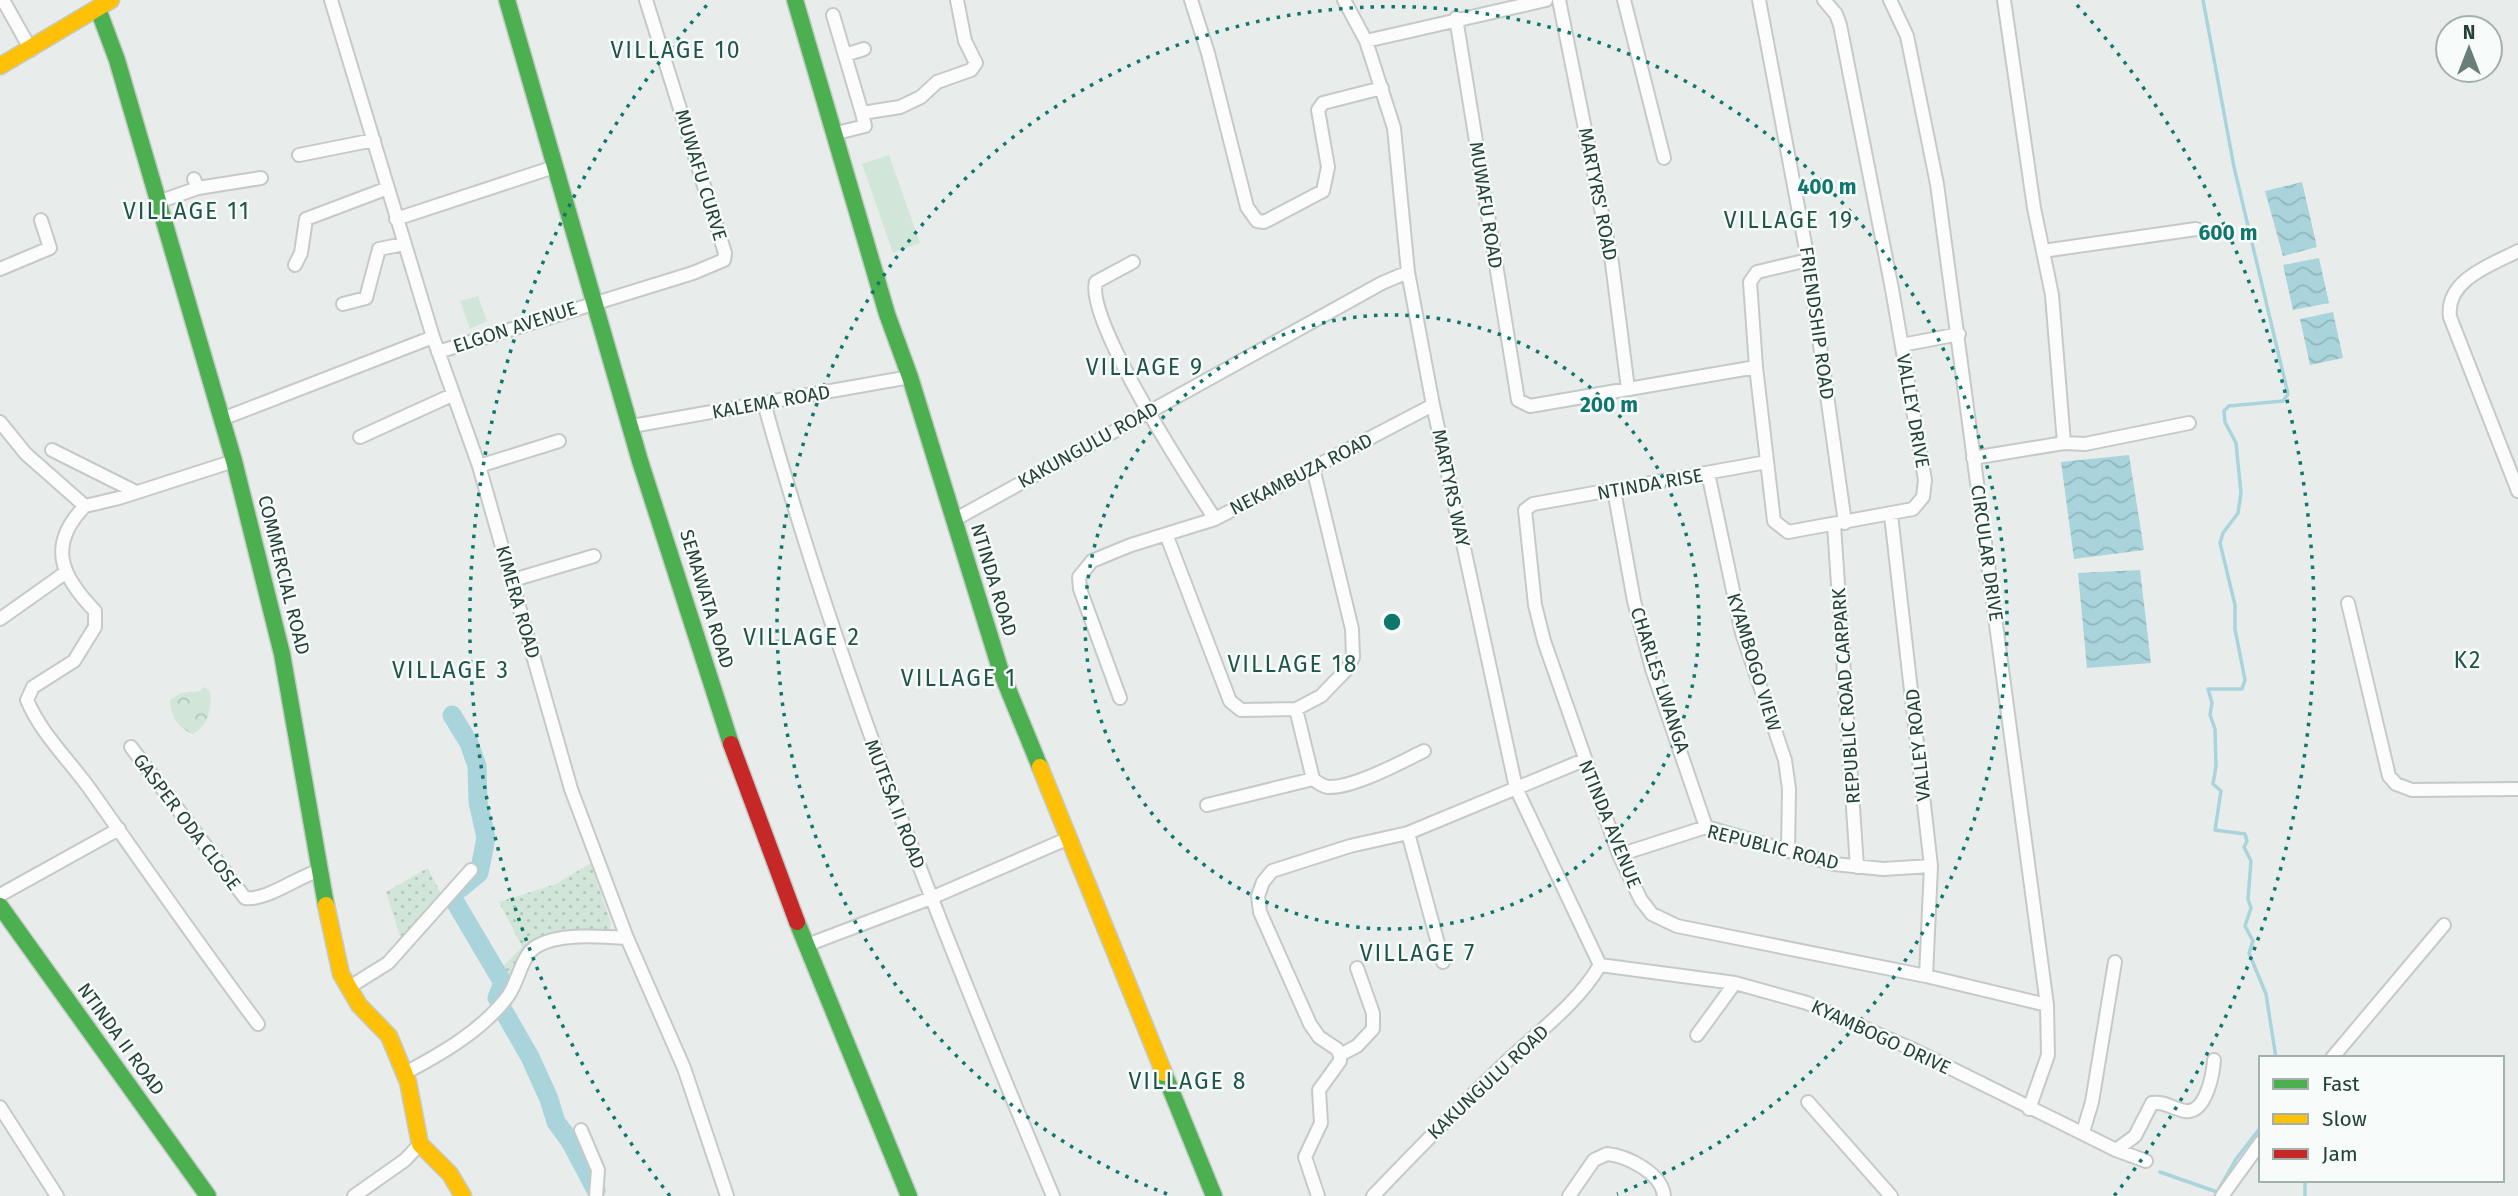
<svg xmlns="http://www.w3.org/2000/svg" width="2518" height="1196" font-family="'Fira Sans',sans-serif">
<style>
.grass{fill:url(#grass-dots)}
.forest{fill:url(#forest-crowns)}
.park{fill:#d1e6d8}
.water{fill:url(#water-waves)}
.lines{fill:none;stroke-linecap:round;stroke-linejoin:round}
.stream{stroke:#a9d4db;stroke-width:3.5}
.river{stroke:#a9d4db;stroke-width:19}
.street-casing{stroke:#c5cac8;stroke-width:16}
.fast-casing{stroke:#c3cbc8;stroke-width:19}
.slow-casing{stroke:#c3cbc8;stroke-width:19}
.jam-casing{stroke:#c3cbc8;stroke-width:19}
.street{stroke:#fcfcfc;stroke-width:12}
.fast{stroke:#4caf50;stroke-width:16}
.slow{stroke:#ffc107;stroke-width:16}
.jam{stroke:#c62828;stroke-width:16}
.ring{fill:none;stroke:#0f766e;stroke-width:3.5;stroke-dasharray:3.5 7}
.labels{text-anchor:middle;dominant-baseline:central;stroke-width:5;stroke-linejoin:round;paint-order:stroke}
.street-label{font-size:19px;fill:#24423a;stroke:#f7fbf9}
.quarter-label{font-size:23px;letter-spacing:2px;fill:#1f5548;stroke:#f7fbf9}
.centre{fill:#0f766e;stroke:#f7fbf9;stroke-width:3.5}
.ring-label{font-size:21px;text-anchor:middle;font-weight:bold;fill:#0f766e;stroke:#f7fbf9;stroke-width:5;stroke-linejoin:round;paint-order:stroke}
</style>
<defs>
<pattern id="grass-dots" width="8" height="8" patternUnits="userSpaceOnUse" patternTransform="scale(1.75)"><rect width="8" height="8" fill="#d1e6d8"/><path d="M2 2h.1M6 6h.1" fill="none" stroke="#b3c6ba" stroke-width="1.8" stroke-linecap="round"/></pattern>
<pattern id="forest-crowns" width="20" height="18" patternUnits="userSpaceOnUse" patternTransform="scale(1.75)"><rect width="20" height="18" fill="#d1e6d8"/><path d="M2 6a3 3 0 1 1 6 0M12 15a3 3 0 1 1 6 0" fill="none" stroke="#b3c6ba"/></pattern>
<pattern id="water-waves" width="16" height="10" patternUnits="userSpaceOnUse" patternTransform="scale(1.75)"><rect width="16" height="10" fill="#a9d4db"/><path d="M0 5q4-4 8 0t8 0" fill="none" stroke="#91b7bd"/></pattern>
</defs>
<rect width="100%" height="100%" fill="#e8edeb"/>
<!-- grass -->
<path class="grass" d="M591,863L611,923L610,930L545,935L536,940L509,988L498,971L522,947L499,902L556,884Z
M428,868L442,896L402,943L386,892Z"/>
<!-- forest -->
<path class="forest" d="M204,687L209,690C214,706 207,728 192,734C177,726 171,717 170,700L181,693L200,691Z"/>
<!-- park -->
<path class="park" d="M889,155L920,243L893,253L862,164Z
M478,296L487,321L470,329L460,301Z"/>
<!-- water -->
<path class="water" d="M2302,182L2317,247L2283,256L2265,191Z
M2319,258L2329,303L2293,310L2283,265Z
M2333,312L2343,358L2310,365L2300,319Z
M2129,455L2144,550L2074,559L2061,462Z
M2140,570L2151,663L2087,668L2078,573Z"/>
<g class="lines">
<!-- stream -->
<path class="stream" d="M2203,0L2234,167L2288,394L2283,401L2229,406L2224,411L2225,422L2236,443L2241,493L2238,513L2223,533L2220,543L2235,605V629L2245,680L2242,689H2208L2212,703L2210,715L2215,729L2216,766L2213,784L2221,791L2215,830L2245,834L2247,841L2244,847L2251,861L2248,899L2251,908L2245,926L2253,941L2249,953L2266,994L2276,1058
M2160,1172L2217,1192
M2215,1196L2236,1159L2261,1127
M2305,1196V1180"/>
<!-- river -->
<path class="river" d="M452,715L469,743L477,766L478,802L486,838L479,873L461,888
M454,900L503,983L497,998
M503,1010L530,1057L549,1099L556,1122L570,1141L596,1190"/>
<defs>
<path id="street" d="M3,0L31,50
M331,0L433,337L479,466L571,789L627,938L684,1068L727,1196
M1191,0L1208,53L1247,207L1257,221L1264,222L1323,191L1328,167L1318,110L1323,103L1382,88
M1344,0L1366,41L1394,128L1408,272L1433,405L1516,788L1600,965
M1559,0L1612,263L1628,389
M1624,0L1664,158
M1759,0L1808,260L1845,523
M1890,0L1907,36L1937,184L2047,1005L2048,1055L2029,1109
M833,15L862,113
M1456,18L1518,400L1530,406L1756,367
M1366,41L1546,0
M845,55L864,49
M833,134L865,126L862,113L900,107L921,97L937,82L971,70L976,63L965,41L957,0
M299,155L374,140
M198,188L261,178
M158,202L198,188L194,179
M396,219L554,167
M2043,251L2196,229
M2518,251C2491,265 2445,280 2450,317L2518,491
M1808,260L1757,272L1750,282L1756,367L1774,521L1788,532L1913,509L1923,497L1925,480L1892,289L1840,25L1836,14L1824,0
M1133,262L1096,282C1085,320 1190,481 1215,519
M295,265L301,253L306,219L388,188
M0,269L50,248L41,220
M343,304L366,298L379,249L404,244
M1902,345L1959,334
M438,352L693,273L724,260L725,253L646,0
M764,403C840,677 943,934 1053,1196
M222,419L433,337
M0,422L26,454L85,506L119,498L234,461
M632,426L910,377
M360,437L452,395
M2064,443L2085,444L2189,423
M52,450L136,492
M1973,458L2064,443L2052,295L2034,208L2004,0
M1767,462L1533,504L1525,510L1535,605L1544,641L1619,855L1641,900L1652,914L1677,926L1926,976L2047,1005
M479,466L559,441
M1708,473L1742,633L1785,760L1789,789L1788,851
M1614,490L1634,601L1652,669L1706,827
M85,506C46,546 62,577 95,611V627L74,661L33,687L27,700C41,734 71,762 92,792C147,870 201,948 258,1024
M1891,515L1931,866L1926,976
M954,520L1382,283L1408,272
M1834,525L1857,867
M1166,534L1230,701L1241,710L1296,709L1321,696L1348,668L1353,657L1352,629L1313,468
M513,580L594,556
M2348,603L2389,776L2396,784L2412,790L2518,789
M0,619L65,573
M1120,698L1080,589L1079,577L1092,561L1131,545L1215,519L1433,405
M1296,709L1313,779C1318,783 1322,786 1328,787C1354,788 1401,762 1424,751
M131,747L245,898C267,901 298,876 321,870
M1207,805L1313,779
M1408,833L1443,962
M1619,855L1706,827L1834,864L1883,869L1931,866
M0,895L119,829
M807,945L931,898L1069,838
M1600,965L1735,983L1807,1003L1912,1049L2116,1150L2146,1161
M348,988L388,963L471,870
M1697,1035L1735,983
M1340,1055L1357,1046L1373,1029V1013L1357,968
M2332,1058L2444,925
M405,1073C441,1054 483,1030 508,996C519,981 521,955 537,946C561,932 601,937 627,938
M1808,1102L1891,1196
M0,1107L57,1196
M581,1130L598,1170L596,1196
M2083,1132L2092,1102L2115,962
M2116,1150L2135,1136L2152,1103C2164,1101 2174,1109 2185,1111C2206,1114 2213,1074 2214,1060
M354,1196L405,1160L420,1144
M1318,1196L1305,1157L1321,1123L1319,1090L1340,1061V1055L1337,1049L1319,1037L1310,1024L1260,912L1258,896L1263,882L1272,871L1350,846L1408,833L1584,760
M1373,1196C1415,1152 1458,1108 1502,1066C1536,1033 1576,1006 1600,965
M1569,1196L1594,1160L1607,1154C1627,1156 1662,1173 1664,1196
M2222,1196L2261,1142"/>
<path id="fast" d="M507,0L640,461L731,744
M795,0L887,314L910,377L1001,672L1040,767
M98,9L117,60L234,461L282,654L326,905
M0,906L208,1196
M797,922L909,1196
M1164,1073L1214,1196"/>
<path id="slow" d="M0,66L111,0
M1040,767L1164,1073
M326,905L341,974L359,1005L389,1036L408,1082L420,1144L450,1174L463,1196"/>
<path id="jam" d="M731,744L797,922"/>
</defs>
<!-- street casing -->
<use href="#street" class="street-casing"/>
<!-- fast casing -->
<use href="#fast" class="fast-casing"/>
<!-- slow casing -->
<use href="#slow" class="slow-casing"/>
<!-- jam casing -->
<use href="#jam" class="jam-casing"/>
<!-- street -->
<use href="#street" class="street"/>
<!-- fast -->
<use href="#fast" class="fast"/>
<!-- slow -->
<use href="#slow" class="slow"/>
<!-- jam -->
<use href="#jam" class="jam"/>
</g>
<!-- distance rings -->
<g class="ring">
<circle cx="1392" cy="622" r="307"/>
<path d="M1167 1194A615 615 0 1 1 1617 1194"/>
<path d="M670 1196A922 922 0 0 1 707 5M2077 5A922 922 0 0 1 2114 1196"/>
</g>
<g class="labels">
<!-- street labels -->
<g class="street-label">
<text transform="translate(701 175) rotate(73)">MUWAFU CURVE</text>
<text transform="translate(1598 194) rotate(79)">MARTYRS' ROAD</text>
<text transform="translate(1486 205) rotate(81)">MUWAFU ROAD</text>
<text transform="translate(1817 323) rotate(82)">FRIENDSHIP ROAD</text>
<text transform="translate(515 327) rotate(-18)">ELGON AVENUE</text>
<text transform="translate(771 402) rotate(-10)">KALEMA ROAD</text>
<text transform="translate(1913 411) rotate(80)">VALLEY DRIVE</text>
<text transform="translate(1088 445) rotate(-29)">KAKUNGULU ROAD</text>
<text transform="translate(1301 474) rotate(-27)">NEKAMBUZA ROAD</text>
<text transform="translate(1650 484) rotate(-10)">NTINDA RISE</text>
<text transform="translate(1451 488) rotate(78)">MARTYRS WAY</text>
<text transform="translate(1987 553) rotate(82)">CIRCULAR DRIVE</text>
<text transform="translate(284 575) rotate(76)">COMMERCIAL ROAD</text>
<text transform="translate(994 580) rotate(73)">NTINDA ROAD</text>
<text transform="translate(707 599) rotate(73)">SEMAWATA ROAD</text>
<text transform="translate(518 602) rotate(74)">KIMERA ROAD</text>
<text transform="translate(1754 662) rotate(73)">KYAMBOGO VIEW</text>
<text transform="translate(1660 680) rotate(72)">CHARLES LWANGA</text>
<text transform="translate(1846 696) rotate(-94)">REPUBLIC ROAD CARPARK</text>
<text transform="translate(1918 745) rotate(-96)">VALLEY ROAD</text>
<text transform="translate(895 804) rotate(69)">MUTESA II ROAD</text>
<text transform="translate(187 822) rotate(53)">GASPER ODA CLOSE</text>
<text transform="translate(1610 824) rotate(68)">NTINDA AVENUE</text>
<text transform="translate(1773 847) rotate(14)">REPUBLIC ROAD</text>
<text transform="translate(1881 1037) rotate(25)">KYAMBOGO DRIVE</text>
<text transform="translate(121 1039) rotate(54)">NTINDA II ROAD</text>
<text transform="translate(1488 1082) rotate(-43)">KAKUNGULU ROAD</text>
</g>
<!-- quarter labels -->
<g class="quarter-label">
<text x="676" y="50">VILLAGE 10</text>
<text x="187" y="211">VILLAGE 11</text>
<text x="1789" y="220">VILLAGE 19</text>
<text x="1145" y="367">VILLAGE 9</text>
<text x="802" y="637">VILLAGE 2</text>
<text x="2468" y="660">K2</text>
<text x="1293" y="664">VILLAGE 18</text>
<text x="451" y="670">VILLAGE 3</text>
<text x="959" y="678">VILLAGE 1</text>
<text x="1418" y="953">VILLAGE 7</text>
<text x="1188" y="1081">VILLAGE 8</text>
</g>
</g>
<circle cx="1392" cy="622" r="10" class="centre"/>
<g class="ring-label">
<text x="1827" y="194">400 m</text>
<text x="2228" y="240">600 m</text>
<text x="1609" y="412">200 m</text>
</g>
<!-- legend -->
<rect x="2259" y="1056" width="245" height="126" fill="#f7fbf9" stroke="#a3b1ad" stroke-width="2"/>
<rect x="2273" y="1079" width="35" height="10" fill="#4caf50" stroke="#a3b1ad" stroke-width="2"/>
<text x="2322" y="1091" font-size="21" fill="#24423a">Fast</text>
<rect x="2273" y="1114" width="35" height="10" fill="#ffc107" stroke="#a3b1ad" stroke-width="2"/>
<text x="2322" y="1126" font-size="21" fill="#24423a">Slow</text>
<rect x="2273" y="1149" width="35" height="10" fill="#c62828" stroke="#a3b1ad" stroke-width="2"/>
<text x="2322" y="1161" font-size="21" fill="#24423a">Jam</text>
<!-- north arrow -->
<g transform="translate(2469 49)"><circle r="33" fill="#f7fbf9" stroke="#a3b1ad" stroke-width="2"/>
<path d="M0-5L12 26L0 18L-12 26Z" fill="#697e78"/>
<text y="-10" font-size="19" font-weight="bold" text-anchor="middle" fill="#24423a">N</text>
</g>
</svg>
